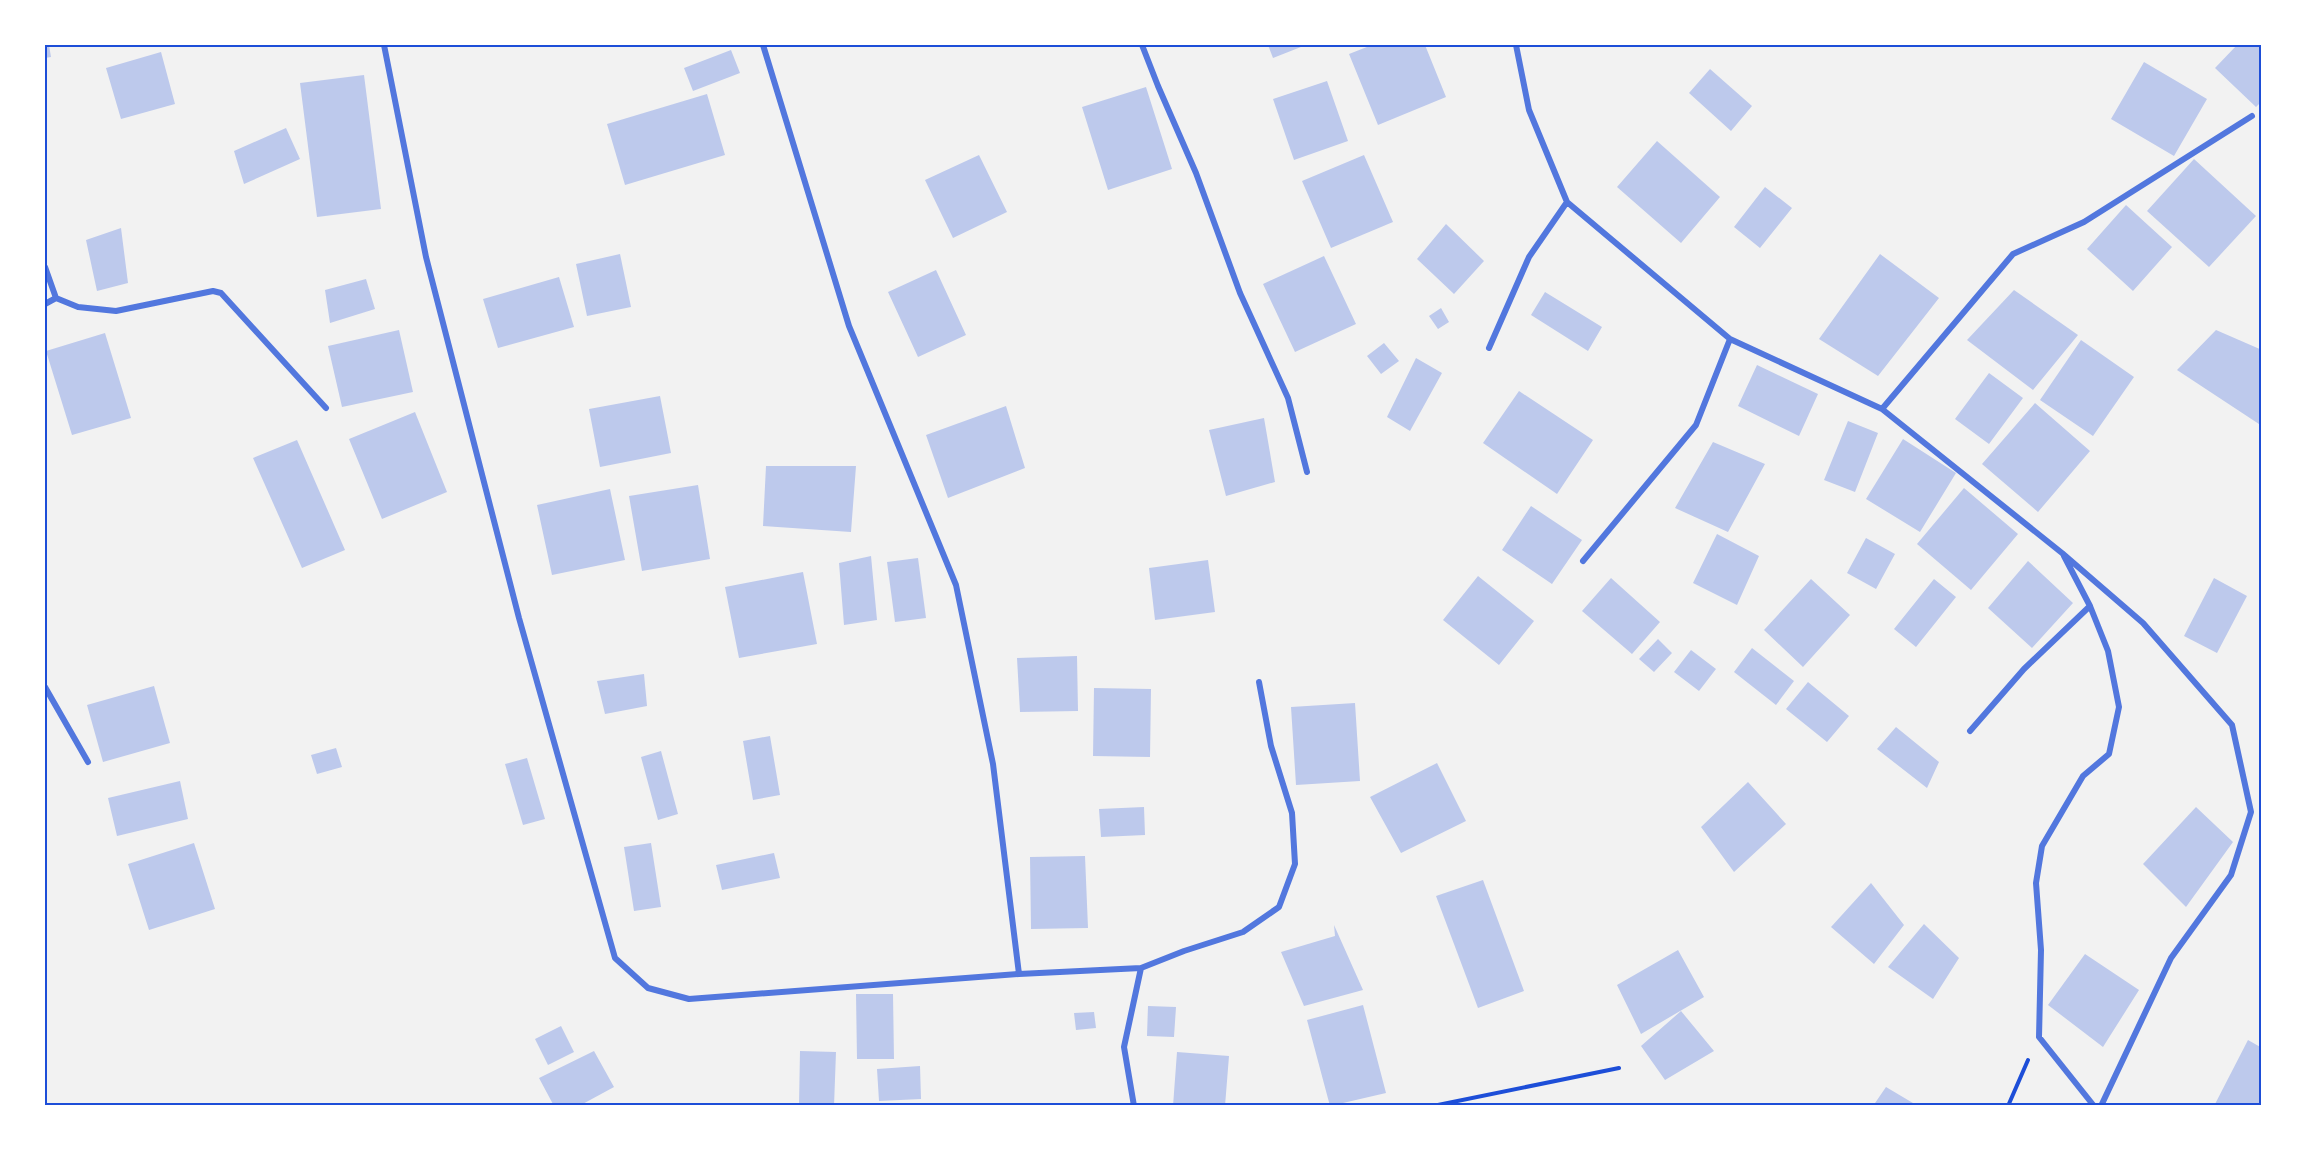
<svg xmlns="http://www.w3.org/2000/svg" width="2307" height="1151" font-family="Jost,sans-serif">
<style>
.building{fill:#bdc9ec}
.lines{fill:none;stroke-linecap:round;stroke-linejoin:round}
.path{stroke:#1d4ed8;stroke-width:4}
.minor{stroke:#5277de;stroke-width:6}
.neatline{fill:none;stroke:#1d4ed8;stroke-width:2}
</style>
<rect width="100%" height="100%" fill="#f2f2f2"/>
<!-- building -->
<path class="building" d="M45,45H49L51,57L45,58Z
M1268,45H1306L1273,58Z
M1372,45H1425L1446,97L1378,125L1349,54Z
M2237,45H2262V101L2256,107L2215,68Z
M731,50L740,73L693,91L684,68Z
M161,52L175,104L121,119L106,68Z
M2144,62L2207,99L2174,156L2111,119Z
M1710,69L1752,106L1731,131L1689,93Z
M364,75L381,209L317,217L300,83Z
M1327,81L1348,141L1294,160L1273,99Z
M1146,87L1172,169L1108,190L1082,107Z
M707,94L725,155L625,185L607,124Z
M286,128L300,159L244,184L234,151Z
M1657,141L1720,197L1681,243L1617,187Z
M979,155L1007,212L953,238L925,180Z
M1364,155L1393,222L1331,248L1302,181Z
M2194,159L2256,216L2209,267L2147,211Z
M1765,187L1792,208L1760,248L1734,227Z
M2126,205L2172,247L2133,291L2087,249Z
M1446,224L1484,261L1454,294L1417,259Z
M121,228L128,283L97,291L86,240Z
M620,254L631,307L587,316L576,264Z
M1880,254L1939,298L1878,376L1819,339Z
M1324,256L1356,324L1295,352L1263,284Z
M936,270L966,335L918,357L888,292Z
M559,277L574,327L498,348L483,299Z
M366,279L375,309L330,323L325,290Z
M2014,290L2078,335L2033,390L1967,340Z
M1545,292L1602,327L1588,351L1531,315Z
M1441,308L1449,322L1438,329L1429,316Z
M399,330L413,392L342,407L328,346Z
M2216,330L2262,350V426L2177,370Z
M105,333L131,418L72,435L46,351Z
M2081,340L2134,377L2093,436L2040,400Z
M1384,343L1399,361L1381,374L1367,356Z
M1416,358L1442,373L1410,431L1387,417Z
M1757,365L1818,394L1799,436L1738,406Z
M1989,373L2023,398L1989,444L1955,419Z
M1519,391L1593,440L1557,494L1483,443Z
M660,396L671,453L600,467L589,409Z
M2035,403L2090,451L2038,512L1982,464Z
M1006,406L1025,468L948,498L926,435Z
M415,412L447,492L382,519L349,439Z
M1264,418L1275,482L1226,496L1209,430Z
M1848,421L1878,433L1855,492L1824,480Z
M1903,439L1956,473L1920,532L1866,499Z
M297,440L345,550L302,568L253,458Z
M1713,442L1765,464L1728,532L1675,508Z
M766,466H856L851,532L763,526Z
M698,485L710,559L642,571L629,496Z
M1964,488L2018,534L1971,590L1917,544Z
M610,489L625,560L552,575L537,505Z
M1531,506L1582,540L1552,584L1502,550Z
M1717,534L1759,556L1737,605L1693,583Z
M1866,538L1895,554L1876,589L1847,573Z
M871,556L877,620L844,625L839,563Z
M918,558L926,618L895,622L887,562Z
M1208,560L1215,612L1155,620L1149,568Z
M2028,561L2073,603L2032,648L1988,608Z
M803,572L817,644L739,658L725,587Z
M1478,576L1534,621L1499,665L1443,620Z
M1611,578L1660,622L1632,654L1582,611Z
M2214,578L2247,596L2217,653L2184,636Z
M1811,579L1850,615L1803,667L1764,630Z
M1934,579L1956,597L1916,647L1894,629Z
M1658,639L1672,653L1654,672L1639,659Z
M1752,648L1794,681L1776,705L1734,672Z
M1691,650L1716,669L1699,691L1674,672Z
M1077,656L1078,711L1020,712L1017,658Z
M644,674L647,706L605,714L597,681Z
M1808,682L1849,716L1827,742L1786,709Z
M154,686L170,743L103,762L87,705Z
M1094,688L1151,689L1150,757L1093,756Z
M1355,703L1360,781L1296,785L1291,707Z
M1896,727L1939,762L1927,788L1877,749Z
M770,736L780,795L753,800L743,741Z
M336,748L342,767L317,774L311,755Z
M661,751L678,814L658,820L641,757Z
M527,758L545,819L523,825L505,764Z
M1437,763L1466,821L1401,853L1370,797Z
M180,781L188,819L117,836L108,798Z
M1748,782L1786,824L1734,872L1701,827Z
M1144,807L1145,835L1101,837L1099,809Z
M2196,807L2233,842L2186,907L2143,864Z
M194,843L215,909L149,930L128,864Z
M651,843L661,907L634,911L624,847Z
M774,853L780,878L722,890L716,865Z
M1085,856L1088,928L1031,929L1030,857Z
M1483,880L1524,991L1478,1008L1436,896Z
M1871,883L1904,925L1874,964L1831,927Z
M1924,924L1959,958L1933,999L1888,967Z
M1334,925L1363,990L1304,1006L1281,952L1335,936Z
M1678,950L1704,997L1641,1034L1617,985Z
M2085,954L2139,990L2103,1047L2048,1005Z
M856,994H893L894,1059H857Z
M1363,1005L1386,1093L1330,1106L1307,1020Z
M1148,1006L1176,1007L1174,1037L1147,1036Z
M1681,1011L1714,1051L1665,1080L1641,1046Z
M1094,1012L1096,1028L1076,1030L1074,1013Z
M561,1026L574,1052L548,1065L535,1039Z
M2248,1040L2262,1048V1106H2214Z
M594,1051L614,1087L579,1106H554L539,1078Z
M800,1051L836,1052L834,1106H799Z
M1177,1052L1229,1056L1225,1106H1173Z
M920,1066L921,1099L879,1101L877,1069Z
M1886,1087L1918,1106H1873Z"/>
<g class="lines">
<!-- path -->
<path class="path" d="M1433,1106L1619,1068
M2008,1106L2028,1060"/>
<!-- minor -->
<path class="minor" d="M384,45L426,257L519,618L615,958L648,988L689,999L1019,974L1141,968L1184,951L1243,932L1279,907L1295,864L1292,813L1271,746L1259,682
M763,45L849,326L956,585L993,764L1019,974
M1142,45L1158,86L1196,173L1240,293L1288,398L1307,472
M1567,202L1730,339L1882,409L2062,553L2143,623L2232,725L2251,812L2231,875L2171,958L2101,1106
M45,267L56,298L78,307L116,311L213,291L221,293L326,408
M45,304L56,298
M1489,348L1529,257L1567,202L1529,110L1516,45
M1882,409L2013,254L2084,222L2252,116
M2064,556L2090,606L2108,651L2119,707L2109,754L2083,776L2042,846L2036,883L2041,950L2039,1037L2094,1106
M1583,561L1696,425L1730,339
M45,687L88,762
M1970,731L2024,669L2090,606
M1134,1106L1124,1047L1141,968"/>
</g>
<!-- border -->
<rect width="2307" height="1151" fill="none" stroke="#ffffff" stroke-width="93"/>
<rect x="46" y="46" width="2214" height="1058" class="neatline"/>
</svg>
